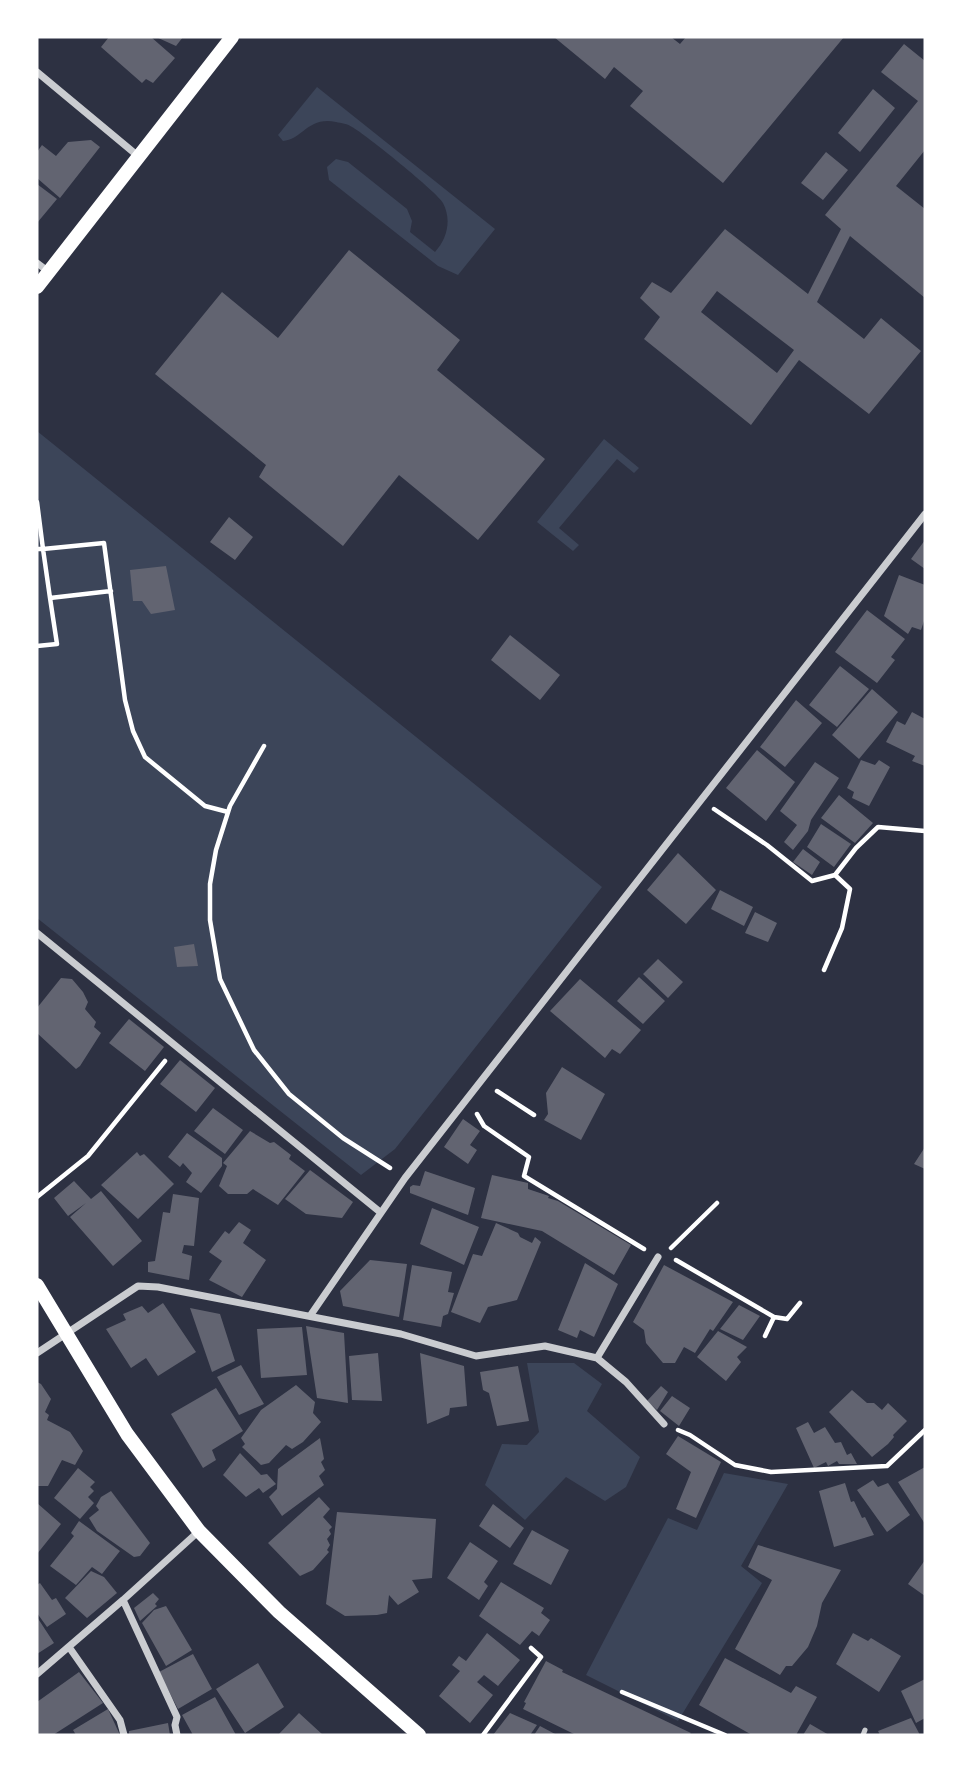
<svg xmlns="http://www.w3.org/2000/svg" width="962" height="1772" font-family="Jost,sans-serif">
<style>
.green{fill:#3c4559}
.building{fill:#626471;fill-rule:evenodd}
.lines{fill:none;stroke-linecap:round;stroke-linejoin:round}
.path{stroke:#fff;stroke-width:4.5}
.service{stroke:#caccd0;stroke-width:5}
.minor{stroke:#caccd0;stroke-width:7}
.secondary{stroke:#fff;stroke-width:14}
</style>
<rect width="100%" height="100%" fill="#2d3142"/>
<!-- green -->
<path class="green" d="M317,87L495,229L458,275L438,266L329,180L327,167L336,159L348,162L407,209L412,221L410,232L435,252C447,239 452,220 443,203C438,193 365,134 352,127C348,124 341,123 336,122C308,116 302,140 283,141L278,135Z
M37,431L602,887L395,1149L361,1175L37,918Z
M604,439L639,468L634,473L617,459L559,528L579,545L573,551L537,522Z
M527,1363H574L602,1384L587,1411L640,1457L626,1487L605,1501L566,1477L525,1520L485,1485L502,1444L527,1445L539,1432Z
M724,1473L788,1484L741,1566L762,1583L678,1721L586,1675L668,1518L697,1530Z"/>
<!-- building -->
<path class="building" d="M109,37H151L175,58L153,83L146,79L142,83L101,47Z
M156,37H183L176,46Z
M554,37H671L680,44L686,37H844L723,183L630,106L643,91L614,67L605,79Z
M904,44L925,61V150L896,186L925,209V298L850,236L817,302L864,339L881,318L921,351L869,414L799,360L751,425L644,339L660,317L640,298L652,282L671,293L725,229L808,294L841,229L825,215L918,101L881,72ZM717,291L794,350L777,373L701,312Z
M873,89L895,108L860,152L838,133Z
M91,140L100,147L60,198L37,178V152L42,145L56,156L68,142Z
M826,152L848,170L823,200L801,183Z
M37,184L57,199L37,223Z
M349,250L460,340L437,370L545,459L478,540L399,475L343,546L259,477L266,465L155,374L222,292L278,338Z
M229,517L253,537L235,560L210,542Z
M925,540V569L911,559Z
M166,566L175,610L151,614L142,601H133L130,570Z
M899,575L925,585V618L921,630L912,627L908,634L884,616Z
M867,610L905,639L891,657L895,660L877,683L835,652Z
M510,635L560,675L540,700L491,660Z
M840,666L869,689L837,727L809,705Z
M872,689L898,712L859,759L832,735Z
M796,700L822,723L785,767L760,747Z
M912,712L925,719V766L912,761L915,756L886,742L897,721L905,725Z
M757,750L795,782L766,821L726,788Z
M861,760L875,765L879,760L890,767L869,806L852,798L854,792L847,788Z
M815,762L839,778L811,820L808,831L793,850L784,842L797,825L780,811Z
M839,795L873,823L855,843L821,818Z
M821,824L851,844L834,867L807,847Z
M803,849L820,862L812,875L793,862Z
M678,853L716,890L686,924L647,890Z
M720,890L753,907L744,926L711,909Z
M755,912L777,923L768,942L745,933Z
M194,944L198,966L177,967L174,947Z
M658,959L683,982L668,998L643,974Z
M639,977L665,1001L643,1024L617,1001Z
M61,978L72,979L83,992L88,1002L85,1009L96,1022L94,1027L101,1033L80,1066L76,1069L37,1033V1008Z
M580,979L641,1030L620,1054L612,1049L605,1058L550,1011Z
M129,1019L164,1047L145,1071L109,1043Z
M180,1060L215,1088L196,1112L160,1084Z
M562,1067L605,1094L581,1140L544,1120L548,1114L546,1093Z
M213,1108L243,1130L225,1154L194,1131Z
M463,1119L480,1131L470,1145L477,1150L468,1164L444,1147Z
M250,1131L270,1143L274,1142L291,1155L289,1159L305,1171L278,1205L253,1189L247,1194H228L219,1186L227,1166L223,1163Z
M187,1133L222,1158V1166L201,1193L186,1182L192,1173L183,1163L180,1167L168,1157Z
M925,1147V1169L914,1164Z
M137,1152L140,1156L144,1154L174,1184L138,1219L101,1185Z
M310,1170L353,1202L342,1218L306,1214L285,1199Z
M425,1171L475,1188L468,1215L410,1193V1187L413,1185L420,1186Z
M492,1175L528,1183V1189L549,1196L548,1198L558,1201L631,1245L614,1275L542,1231L481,1218Z
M74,1181L91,1199L101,1191L142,1241L113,1266L70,1217L86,1203L68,1216L54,1198Z
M173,1194L199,1198L194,1246L184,1245L182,1253L192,1256L189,1280L148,1272V1262L155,1261L163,1212L170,1213Z
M432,1208L479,1227L464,1265L420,1244Z
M239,1222L251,1230L243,1243L266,1260L242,1297L209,1280L222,1261L209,1252L225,1231L229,1234Z
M496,1223L518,1233L520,1237L532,1243L535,1237L541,1242L517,1300L488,1307L480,1323L451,1312L473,1254L482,1256Z
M370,1260L407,1264L399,1317L343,1306L340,1291Z
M585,1263L618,1284L594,1337L580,1330L577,1338L558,1330Z
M412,1265L452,1272L448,1292L454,1293L448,1314L443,1316L441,1327L403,1320Z
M664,1265L733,1302L713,1331L710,1329L695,1353L684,1347L675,1363H663L646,1343L644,1330L633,1322Z
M163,1303L196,1352L158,1376L146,1358L131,1368L106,1329L126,1320L123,1314L142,1306L148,1313Z
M739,1305L760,1316L743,1340L720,1329Z
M190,1308L220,1314L235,1361L212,1372Z
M306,1326L344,1333L348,1403L317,1398Z
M302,1327L307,1375L261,1378L257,1329Z
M718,1331L747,1347L737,1357L741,1362L726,1381L697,1357Z
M378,1353L382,1401L352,1400L349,1356Z
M420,1353L464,1366L467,1406L450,1408L449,1415L427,1424Z
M241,1365L264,1404L239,1415L217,1377Z
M518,1366L529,1421L497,1426L489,1393L483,1390L480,1372Z
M37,1382L41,1384L51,1399L45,1412L49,1415L47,1420L70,1432L83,1451L75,1465L62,1460L48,1486H37Z
M296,1385L315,1402L313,1413L321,1422L303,1442L292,1449L286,1445L269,1463L261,1465L242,1447L245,1444L241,1438L261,1410Z
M661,1386L668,1392L657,1410L647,1401Z
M216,1388L243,1431L212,1450L216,1460L203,1468L171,1414Z
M852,1390L867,1403H874L882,1410L888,1403L907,1421L893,1435L894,1437L888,1444L872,1457L829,1412Z
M672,1396L690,1408L679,1426L660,1411Z
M808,1422L814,1433L825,1427L835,1443L841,1442L847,1455L851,1453L857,1464H839L837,1461L828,1466L826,1462L814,1468L796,1428Z
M678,1436L721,1462L696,1518L676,1509L691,1472L666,1454Z
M320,1438L324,1459L321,1462L325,1470L319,1476L324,1485L282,1516L269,1497L277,1489L278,1469Z
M240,1453L261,1475L267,1474L276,1484L263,1493L259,1488L246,1497L223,1475Z
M925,1467V1524L898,1482Z
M78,1468L95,1482L90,1487L94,1491L88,1497L94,1503L80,1519L54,1498Z
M873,1480L878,1487L888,1483L910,1515L887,1532L857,1490Z
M845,1483L851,1502L854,1501L862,1518L865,1517L874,1535L834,1547L819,1491Z
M111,1491L150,1543L140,1556L134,1557L97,1531L89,1518L99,1510L96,1506L101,1497Z
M319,1497L330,1509L323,1517L332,1527L329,1530L331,1534L327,1539L330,1545L327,1550L329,1552L313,1570L300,1576L268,1543Z
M37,1503L61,1524L37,1554Z
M493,1504L524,1528L510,1548L479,1526Z
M337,1512L436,1519L432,1578L412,1580L419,1592L398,1605L389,1595L387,1613L377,1615L345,1616L326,1604Z
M79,1521L120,1551L102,1574L92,1567L76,1585L50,1566L74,1536L71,1533Z
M532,1530L569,1550L551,1585L513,1564Z
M470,1542L498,1561L484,1582L488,1586L479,1600L447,1578Z
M758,1545L841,1570L822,1603L817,1626L808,1647L792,1666H786L780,1675L735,1649L772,1580L748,1567Z
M925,1560V1596L908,1584Z
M91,1571L104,1577L117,1593L87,1618L65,1598Z
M501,1582L544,1608L541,1613L550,1620L539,1636L532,1631L520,1645L479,1616Z
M40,1583L52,1600L56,1598L66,1614L47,1627L37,1613V1585Z
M153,1593L159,1599L155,1604L157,1606L140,1621L134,1608Z
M166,1606L192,1650L166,1666L142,1623L154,1610Z
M37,1617L54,1643L37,1654Z
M487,1633L520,1660L498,1686L484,1675L477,1682L493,1695L470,1723L439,1696L460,1671L452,1665L459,1656L466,1661Z
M853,1633L868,1641L871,1638L901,1656L879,1692L836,1664Z
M193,1654L212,1689L178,1709L159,1672Z
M725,1658L791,1693L796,1686L817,1697L796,1735H752L699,1705Z
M546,1661L563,1670L562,1672L691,1733L689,1735H576L523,1709L526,1703L524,1702Z
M258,1663L284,1707L245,1733L216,1689Z
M79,1672L103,1703L53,1735H37V1702Z
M925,1679V1718L916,1723L901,1691Z
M215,1697L236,1735H193L182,1715Z
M108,1709L120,1735H76L73,1730Z
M299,1713L323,1735H278Z
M510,1713L537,1725L530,1735H493Z
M911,1718L920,1735H880L878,1731Z
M168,1723L170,1735H129V1731Z
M810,1724L829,1735H803Z
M540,1726L557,1735H534Z"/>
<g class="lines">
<!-- path -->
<path class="path" d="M37,502L43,549L104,543L125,700L133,731L145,757L205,806L228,812
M37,549H43L50,598
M37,646L57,644L50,598L111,591
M264,746L230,806L216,850L210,884V920L220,979L254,1050L289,1094L343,1138L390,1168
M714,809L767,845L812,881L835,875L856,848L878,827L925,831
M824,970L842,928L850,889L835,875
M497,1091L534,1115
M477,1114L484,1126L529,1157L524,1176L644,1249
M37,1197L88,1156L165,1061
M671,1248L717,1203
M676,1260L774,1317L787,1319L800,1303
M765,1336L774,1317
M678,1430L690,1435L735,1465L771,1472L887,1466L925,1430
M622,1692L725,1735
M483,1735L541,1657L531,1648"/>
<!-- service -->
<path class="service" d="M863,1735L865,1730"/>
<!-- minor -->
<path class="minor" d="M37,72L138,156
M37,263L49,272
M37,933L380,1212
M310,1316L405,1178L925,514
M37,1353L138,1286L158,1287L401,1334L476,1356L545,1346L597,1358L626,1382L664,1424
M597,1358L658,1257
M123,1600L177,1717L175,1725L177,1735
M69,1647L120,1720L124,1735
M37,1674L123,1600L199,1531"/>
<!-- secondary -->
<path class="secondary" d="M37,287L232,37
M37,1285L127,1434L199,1531L279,1612L419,1735"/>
</g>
<!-- border -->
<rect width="962" height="1772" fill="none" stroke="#ffffff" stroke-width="77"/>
</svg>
